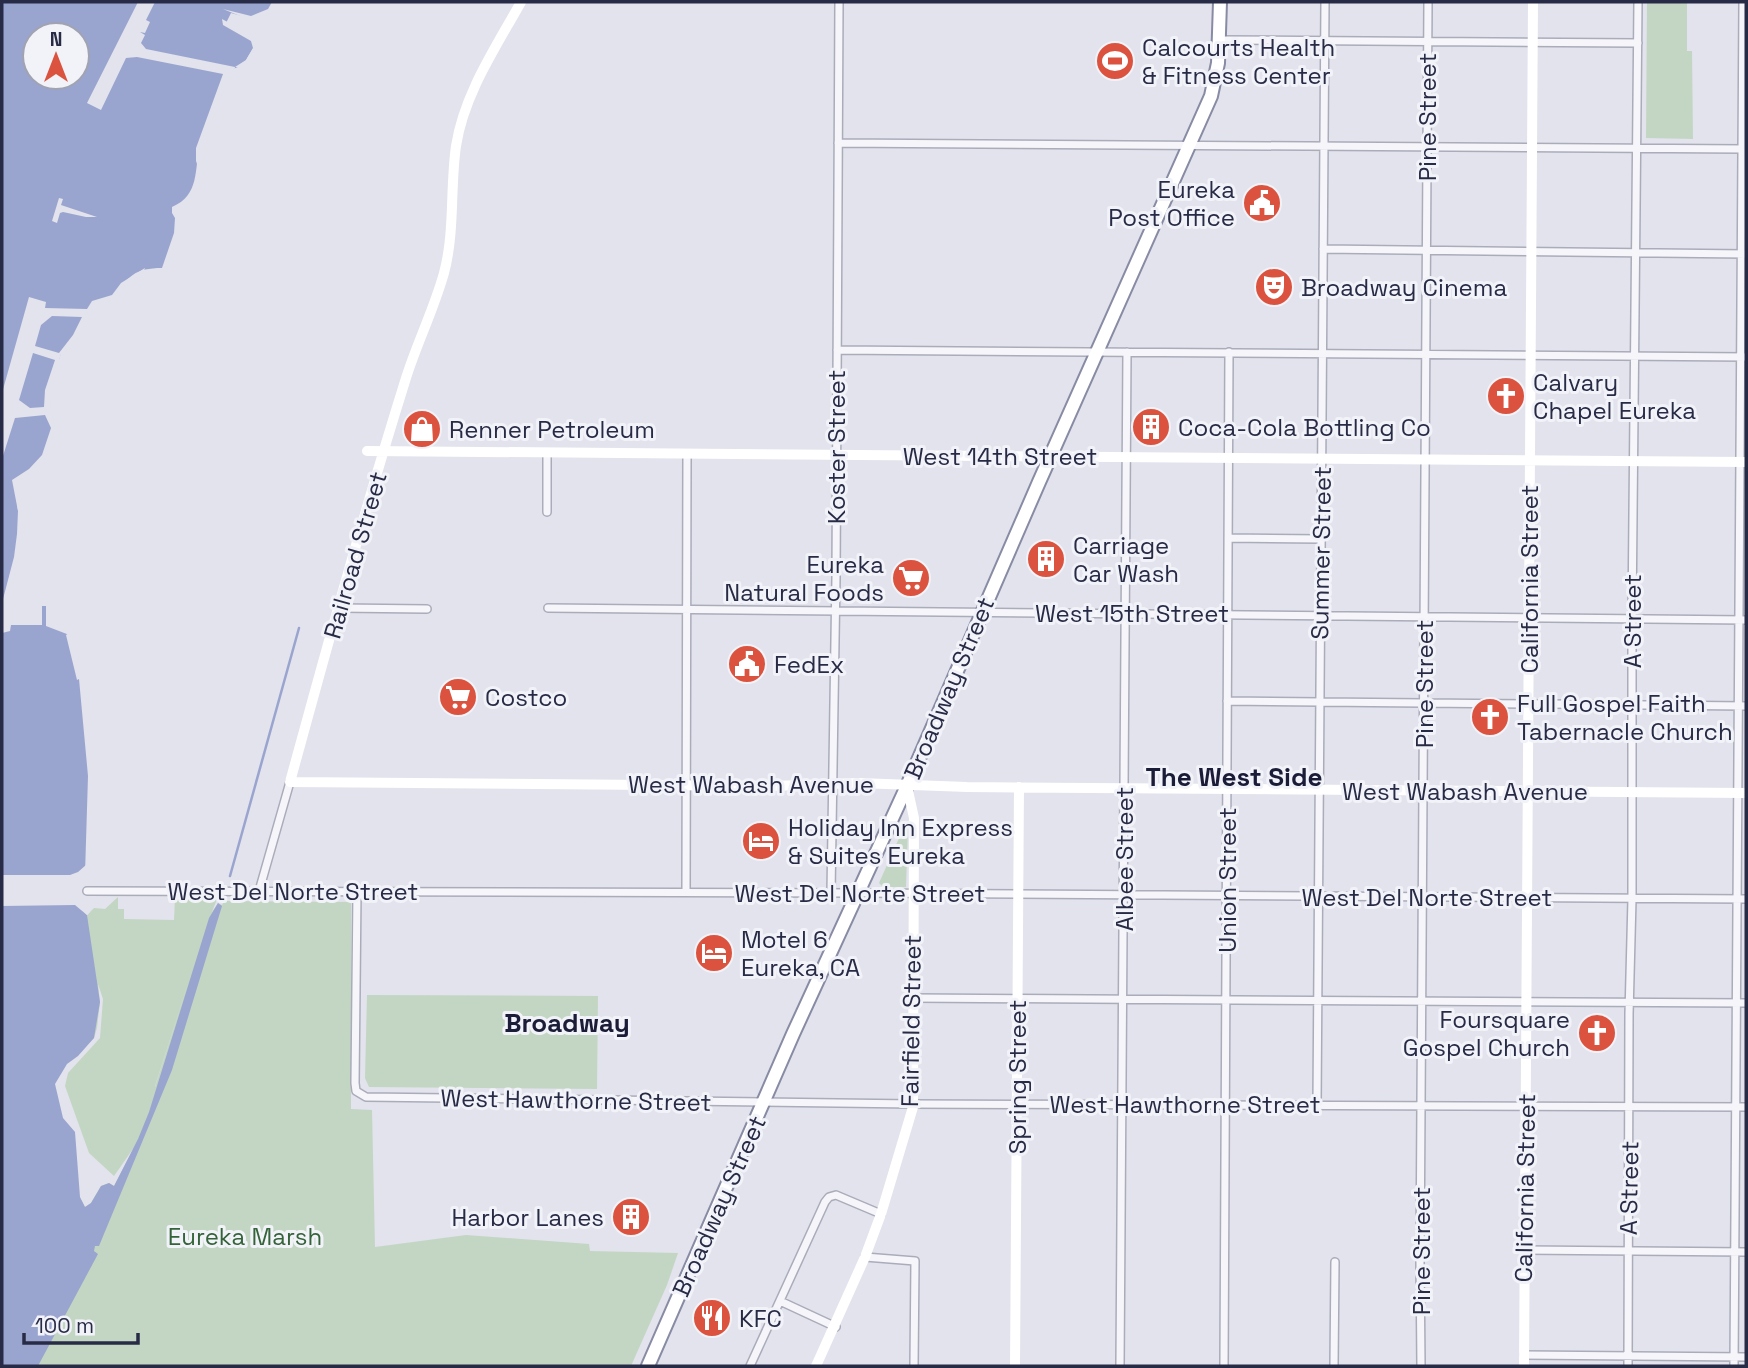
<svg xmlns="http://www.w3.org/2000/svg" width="1748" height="1368" font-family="'Space Grotesk',sans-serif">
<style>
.green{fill:#c3d6c3;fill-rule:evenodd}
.water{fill:#9aa5cf;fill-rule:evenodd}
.pier{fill:#e2e3ec;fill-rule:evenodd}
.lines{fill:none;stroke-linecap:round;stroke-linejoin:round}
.stream{stroke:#9aa5cf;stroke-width:2.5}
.street-casing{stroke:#aaacba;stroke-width:10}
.highway-casing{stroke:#888ba4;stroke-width:16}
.street{stroke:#f6f6fa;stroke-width:7}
.secondary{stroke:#fff;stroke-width:10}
.highway{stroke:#fff;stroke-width:12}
.labels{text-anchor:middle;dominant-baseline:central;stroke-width:6;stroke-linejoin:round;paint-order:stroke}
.poi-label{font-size:24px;fill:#282b46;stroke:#f2f3f9;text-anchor:start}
.street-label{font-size:24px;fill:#282b46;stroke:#f2f3f9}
.park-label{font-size:24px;fill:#346339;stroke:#f2f3f9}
.neighbourhood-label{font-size:26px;font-weight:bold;fill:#1b1c37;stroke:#f2f3f9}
</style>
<rect width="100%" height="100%" fill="#e2e3ec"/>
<!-- green -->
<path class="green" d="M1647,2H1687V51H1692L1693,139L1646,138Z
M904,827H908L906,887H883L879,883Z
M118,897V909H124V919L174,920L175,898L217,899L212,912L218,903L222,905L224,901L351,902V1109L372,1110L375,1247L466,1235L589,1244L590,1251L678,1253L667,1285L631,1366H2V906L57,907L75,905L87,915L94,908L105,909ZM89,933V981L80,1041L84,994L79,934ZM190,977L155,1087V1086ZM98,984L103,999L100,1038L68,1073L65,1086L89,1153L114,1176L135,1146L114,1186L109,1183L101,1186L91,1203L85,1207C82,1201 78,1195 74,1188C64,1169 42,1091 49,1072C55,1057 67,1049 79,1041L84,1048L94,1038L97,1028L100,1002Z
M367,995L598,996L597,1089L369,1087L365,1078Z"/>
<!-- water -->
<path class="water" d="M2,2H273L269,10L256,20L231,13L226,23L248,37L255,45L243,65C236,67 229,71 225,77C217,91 203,129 200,145C194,170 200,195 172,207V213L175,218L174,233L162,268C135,268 128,276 114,298L93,302L76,335L62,350L46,399L53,431L45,455L32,469L14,480L21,534L2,609ZM35,35H77V77H35Z
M42,606H46V626L72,636L79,679L88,776L85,874L79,876L2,879V633L10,631L11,625H42Z
M2,898L77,903L87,915L100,1002L94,1038L78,1056L67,1064L55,1084L63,1118L75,1132L80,1197L85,1207L91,1203L101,1186L109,1183L114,1186L138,1139L149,1112L209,918L218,903L222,906L172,1070L99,1246H95L94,1251L98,1254L38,1366H2Z"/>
<!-- pier -->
<path class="pier" d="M138,2H155L146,20L150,22L145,33L140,32L145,35L141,43L146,49L235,67L246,60L253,48L251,41L223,25L222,19L250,34L258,44L245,67H235L234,73L229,75L203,144L199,170L196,161V148L223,74L137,57L126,58L101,110L87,103Z
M272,2H276L266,18L257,23L223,9L251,16L268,9Z
M59,198L63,199L61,205L97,217H86L63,212L60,213L57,223L52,221Z
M145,268L143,273L126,285L115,301L95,304L79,337L65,354H61L59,360L61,362L49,397L55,427L51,445L44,460L32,472L17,482L24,526L21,548L9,600L2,613V603L14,557L17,534L18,511L12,480L29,469L42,455L51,428L45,415L15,418L2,459V393L29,297L46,302L45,308L87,309L92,301L112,295L121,283ZM52,316L82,317L73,335L59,353L35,346L41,325ZM33,353L55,360L45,390L44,407L30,408L19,400Z
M69,633L75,636L78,652L81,678L77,680L66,635Z
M86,865V877L80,879L62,882H2V875H70L78,872Z
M2,895L66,897L81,902L90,912L87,915L75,905L2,906Z"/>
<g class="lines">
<!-- stream -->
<path class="stream" d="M230,876L299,628"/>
<defs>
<path id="street" d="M1220,40L1638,43
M838,143L1743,149
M1323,249L1746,254
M837,350L1746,357
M547,453V512
M1228,538L1321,539
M339,608L427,609
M548,608L1746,620
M1227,701L1746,706
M87,891L859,893L1746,899
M259,891L290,782
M357,892L355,1083L356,1091L366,1097L913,1104L1746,1107
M686,892L687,454
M831,893L836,577L839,2
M913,998L1746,1003
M1317,1105L1325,2
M1523,1250L1746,1252
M865,1257L915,1261L914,1366
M780,1301L836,1327
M1524,1355L1746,1357
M750,1366L825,1202L829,1197L836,1195L881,1214
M1120,1366L1127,352
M1224,1366L1229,352
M1334,1366L1335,1262
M1421,1366L1420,1262L1428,2
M1628,1366L1629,1014L1632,899V617L1638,2
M1734,1366L1743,2"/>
<path id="highway" d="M648,1366L793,1034L907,786L1039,482L1211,96L1218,63L1220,2"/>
</defs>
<!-- street casing -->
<use href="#street" class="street-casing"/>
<!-- highway casing -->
<use href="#highway" class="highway-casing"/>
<!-- street -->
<use href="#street" class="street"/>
<!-- secondary -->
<path class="secondary" d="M521,2C496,47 464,94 456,146C450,188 455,232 444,273C434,309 417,343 406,378C364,512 327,647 290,782L772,786L859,783L967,787L1746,793
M367,451L1746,462
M816,1366L865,1257L881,1214L913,1107L914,818L907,786
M1015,1366L1019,787
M1524,1366L1533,2"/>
<!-- highway -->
<use href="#highway" class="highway"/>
</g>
<!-- icons -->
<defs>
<symbol id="stadium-disc" viewBox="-11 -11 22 22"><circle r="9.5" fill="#db523e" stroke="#f2f3f9"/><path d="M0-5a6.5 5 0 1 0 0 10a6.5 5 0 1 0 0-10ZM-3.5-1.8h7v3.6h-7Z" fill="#fff"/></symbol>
<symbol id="civic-disc" viewBox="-11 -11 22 22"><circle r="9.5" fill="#db523e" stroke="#f2f3f9"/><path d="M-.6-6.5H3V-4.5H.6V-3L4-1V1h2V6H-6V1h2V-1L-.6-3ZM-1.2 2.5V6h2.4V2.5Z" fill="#fff"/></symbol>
<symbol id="theatre-disc" viewBox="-11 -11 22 22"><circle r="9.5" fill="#db523e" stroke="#f2f3f9"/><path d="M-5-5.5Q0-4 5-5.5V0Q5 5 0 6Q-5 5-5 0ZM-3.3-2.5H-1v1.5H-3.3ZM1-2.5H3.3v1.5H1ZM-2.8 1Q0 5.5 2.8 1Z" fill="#fff"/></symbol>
<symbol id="church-disc" viewBox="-11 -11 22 22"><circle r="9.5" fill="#db523e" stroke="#f2f3f9"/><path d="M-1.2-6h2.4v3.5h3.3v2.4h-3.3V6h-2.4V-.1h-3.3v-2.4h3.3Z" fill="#fff"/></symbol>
<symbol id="building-disc" viewBox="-11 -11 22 22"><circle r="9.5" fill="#db523e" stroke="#f2f3f9"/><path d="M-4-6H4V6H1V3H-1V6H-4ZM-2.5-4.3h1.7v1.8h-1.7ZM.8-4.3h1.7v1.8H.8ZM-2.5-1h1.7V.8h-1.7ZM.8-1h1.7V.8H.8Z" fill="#fff"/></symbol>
<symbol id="shop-disc" viewBox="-11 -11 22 22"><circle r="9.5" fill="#db523e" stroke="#f2f3f9"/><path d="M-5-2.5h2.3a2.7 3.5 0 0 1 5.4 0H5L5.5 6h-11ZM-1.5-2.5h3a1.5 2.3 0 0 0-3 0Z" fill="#fff"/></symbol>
<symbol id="supermarket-disc" viewBox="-11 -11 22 22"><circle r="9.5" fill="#db523e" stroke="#f2f3f9"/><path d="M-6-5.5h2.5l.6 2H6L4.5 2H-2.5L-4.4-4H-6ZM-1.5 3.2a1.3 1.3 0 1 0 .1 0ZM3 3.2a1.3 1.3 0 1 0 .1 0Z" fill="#fff"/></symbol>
<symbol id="hotel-disc" viewBox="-11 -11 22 22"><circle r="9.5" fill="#db523e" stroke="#f2f3f9"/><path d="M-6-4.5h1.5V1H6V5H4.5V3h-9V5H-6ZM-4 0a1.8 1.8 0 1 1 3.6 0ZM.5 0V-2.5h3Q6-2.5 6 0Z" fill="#fff"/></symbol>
<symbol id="restaurant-disc" viewBox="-11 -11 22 22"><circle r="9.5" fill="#db523e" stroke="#f2f3f9"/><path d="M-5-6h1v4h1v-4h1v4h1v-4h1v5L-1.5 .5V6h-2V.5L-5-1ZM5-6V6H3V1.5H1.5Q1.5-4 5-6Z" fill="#fff"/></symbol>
</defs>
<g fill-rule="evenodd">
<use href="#stadium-disc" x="1093" y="39" width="44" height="44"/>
<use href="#civic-disc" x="1240" y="181" width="44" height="44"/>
<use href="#theatre-disc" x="1252" y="265" width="44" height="44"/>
<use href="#church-disc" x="1484" y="374" width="44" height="44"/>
<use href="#building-disc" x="1129" y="405" width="44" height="44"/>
<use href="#shop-disc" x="400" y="407" width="44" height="44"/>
<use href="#building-disc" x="1024" y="537" width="44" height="44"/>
<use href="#supermarket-disc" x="889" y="556" width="44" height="44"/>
<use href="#civic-disc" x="725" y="642" width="44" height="44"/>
<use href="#supermarket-disc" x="436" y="675" width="44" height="44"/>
<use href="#church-disc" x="1468" y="695" width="44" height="44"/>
<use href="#hotel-disc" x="739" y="819" width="44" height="44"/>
<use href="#hotel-disc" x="692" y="931" width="44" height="44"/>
<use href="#church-disc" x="1575" y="1011" width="44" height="44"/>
<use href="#building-disc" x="609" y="1195" width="44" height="44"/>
<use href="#restaurant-disc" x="690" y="1296" width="44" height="44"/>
</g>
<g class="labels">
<!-- poi labels -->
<g class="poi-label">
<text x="1142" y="47">Calcourts Health<tspan x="1142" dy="28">&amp; Fitness Center</tspan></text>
<text x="1235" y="189" text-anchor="end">Eureka<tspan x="1235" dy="28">Post Office</tspan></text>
<text x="1301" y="287">Broadway Cinema</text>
<text x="1533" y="382">Calvary<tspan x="1533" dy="28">Chapel Eureka</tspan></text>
<text x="1178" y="427">Coca-Cola Bottling Co</text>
<text x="449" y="429">Renner Petroleum</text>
<text x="1073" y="545">Carriage<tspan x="1073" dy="28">Car Wash</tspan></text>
<text x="884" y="564" text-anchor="end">Eureka<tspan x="884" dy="28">Natural Foods</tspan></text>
<text x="774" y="664">FedEx</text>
<text x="485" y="697">Costco</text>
<text x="1517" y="703">Full Gospel Faith<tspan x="1517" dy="28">Tabernacle Church</tspan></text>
<text x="788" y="827">Holiday Inn Express<tspan x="788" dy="28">&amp; Suites Eureka</tspan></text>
<text x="741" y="939">Motel 6<tspan x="741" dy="28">Eureka, CA</tspan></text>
<text x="1570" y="1019" text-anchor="end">Foursquare<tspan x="1570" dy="28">Gospel Church</tspan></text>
<text x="604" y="1217" text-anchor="end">Harbor Lanes</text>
<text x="739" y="1318">KFC</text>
</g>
<!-- street labels -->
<g class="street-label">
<text transform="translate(1427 117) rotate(-90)">Pine Street</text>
<text transform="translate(836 447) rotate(-90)">Koster Street</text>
<text x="1000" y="456">West 14th Street</text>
<text transform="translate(1321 553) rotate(-89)">Summer Street</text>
<text transform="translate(355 555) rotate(-74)">Railroad Street</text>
<text transform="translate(1529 579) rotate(-90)">California Street</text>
<text x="1132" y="613">West 15th Street</text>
<text transform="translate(1632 621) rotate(-90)">A Street</text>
<text transform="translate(1424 684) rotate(-90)">Pine Street</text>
<text transform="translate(949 688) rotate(-67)">Broadway Street</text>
<text x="751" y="784">West Wabash Avenue</text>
<text x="1465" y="791">West Wabash Avenue</text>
<text transform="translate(1124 859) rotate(-90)">Albee Street</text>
<text transform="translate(1227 880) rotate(-90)">Union Street</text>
<text x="293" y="891">West Del Norte Street</text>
<text x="860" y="893">West Del Norte Street</text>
<text x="1427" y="897">West Del Norte Street</text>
<text transform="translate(911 1021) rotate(-89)">Fairfield Street</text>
<text transform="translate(1017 1077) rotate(-90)">Spring Street</text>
<text transform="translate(576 1100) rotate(1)">West Hawthorne Street</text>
<text x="1185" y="1104">West Hawthorne Street</text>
<text transform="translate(1525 1188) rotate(-89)">California Street</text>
<text transform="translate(1629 1188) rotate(-89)">A Street</text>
<text transform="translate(719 1206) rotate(-66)">Broadway Street</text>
<text transform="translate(1421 1251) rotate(-90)">Pine Street</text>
</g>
<!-- park labels -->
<g class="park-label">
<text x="245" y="1236">Eureka Marsh</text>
</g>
<!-- neighbourhood labels -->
<g class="neighbourhood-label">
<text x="1234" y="777">The West Side</text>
<text x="567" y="1023">Broadway</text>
</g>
</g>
<!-- border -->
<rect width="1748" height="1368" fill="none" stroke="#282b46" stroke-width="7"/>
<!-- north arrow -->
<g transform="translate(56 56)"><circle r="33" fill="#f2f3f9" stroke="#a1a3b1" stroke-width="2"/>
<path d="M0-5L12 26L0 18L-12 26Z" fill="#db523e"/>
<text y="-10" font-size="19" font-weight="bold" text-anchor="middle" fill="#282b46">N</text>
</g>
<!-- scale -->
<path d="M24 1333v10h114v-10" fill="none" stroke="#282b46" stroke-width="3.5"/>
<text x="35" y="1333" font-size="21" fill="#282b46" stroke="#f2f3f9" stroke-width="5" paint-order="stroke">100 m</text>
</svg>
